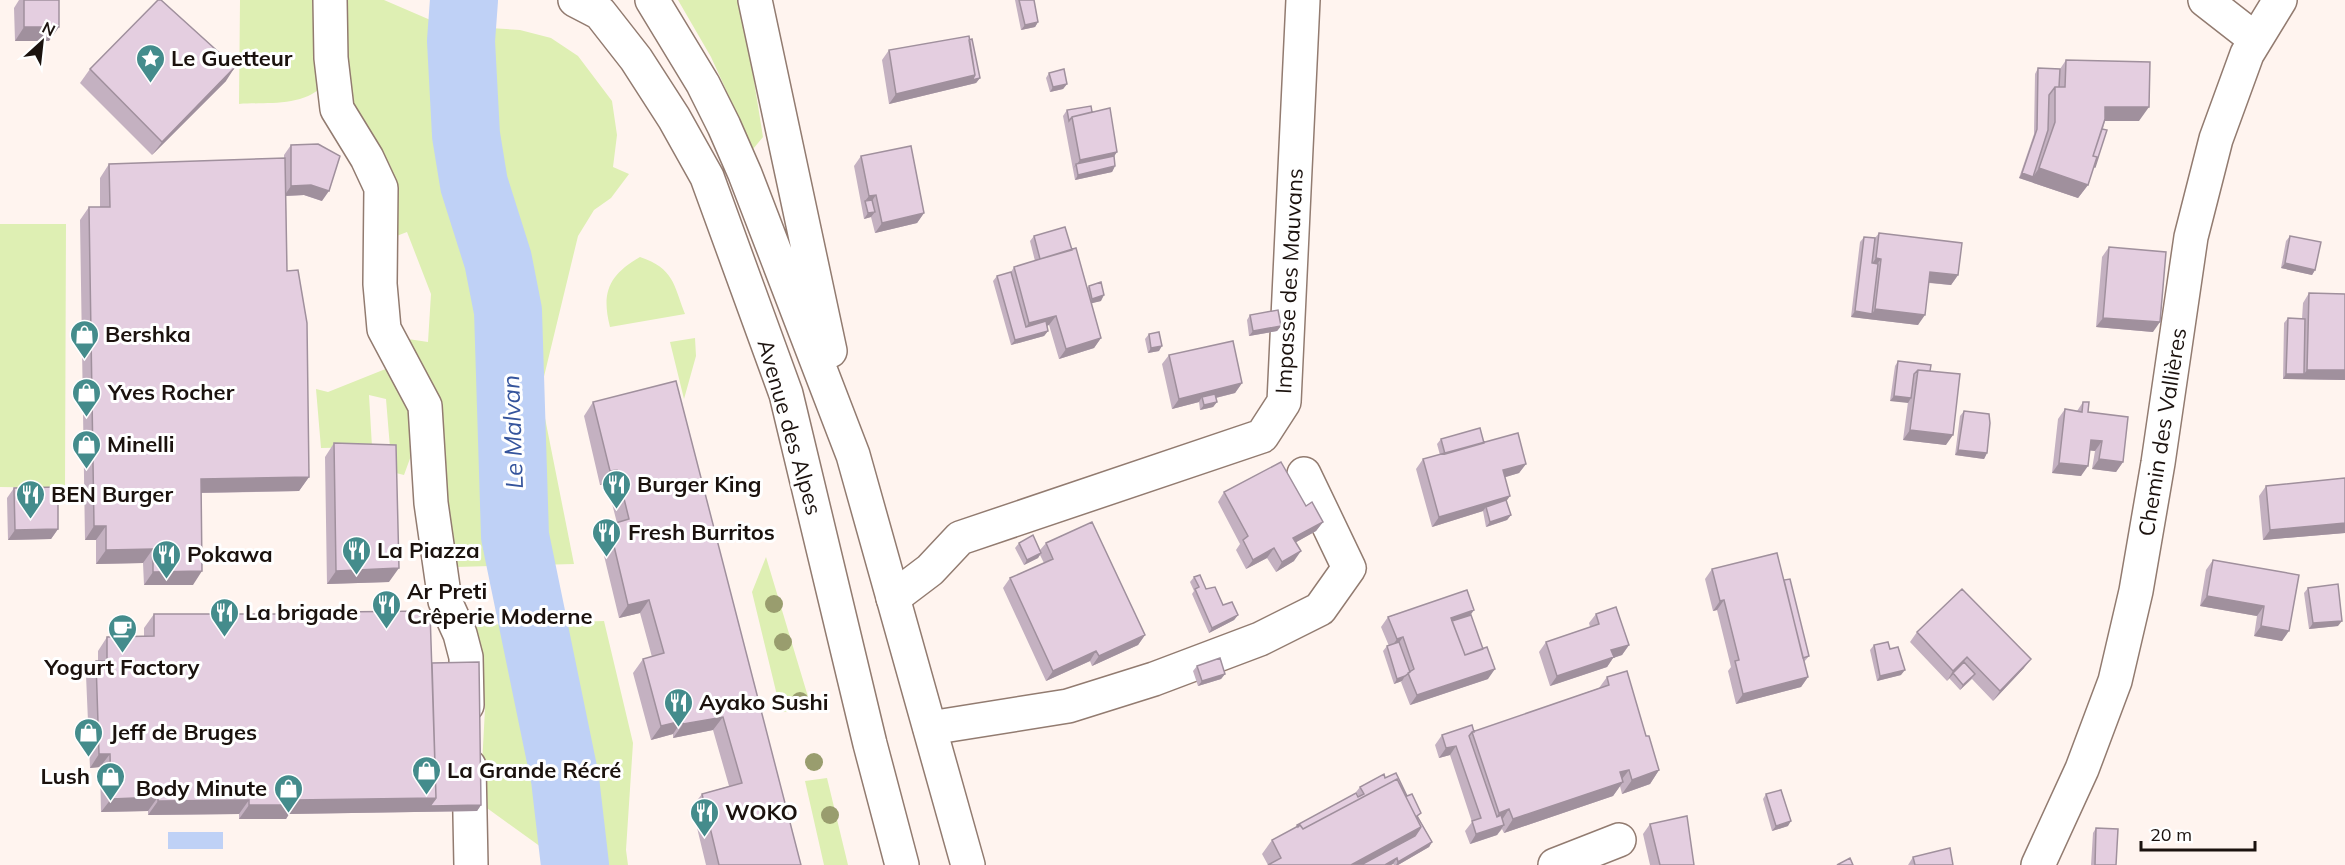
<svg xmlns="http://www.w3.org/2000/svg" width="2345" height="865" font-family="Mulish,sans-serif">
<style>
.green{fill:#deefb3}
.water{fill:#bfd1f6}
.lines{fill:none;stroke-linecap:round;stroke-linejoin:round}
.river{stroke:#bfd1f6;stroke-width:68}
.minor-casing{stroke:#927b70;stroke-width:36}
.major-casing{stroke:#927b70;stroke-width:36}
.minor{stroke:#fff;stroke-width:33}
.major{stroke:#fff;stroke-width:33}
.tree{fill:#999d6e}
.wall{fill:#c4b1c1}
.shaded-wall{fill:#a0909d}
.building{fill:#e4cee0;stroke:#a0909d;stroke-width:1.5}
.labels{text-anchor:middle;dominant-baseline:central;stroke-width:6;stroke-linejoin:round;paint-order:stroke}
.poi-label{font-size:22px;font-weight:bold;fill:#1b120e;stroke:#fff;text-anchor:start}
.street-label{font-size:22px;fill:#1b120e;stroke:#fff}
.water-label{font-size:24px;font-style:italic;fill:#35549c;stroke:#fff}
</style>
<rect width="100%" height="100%" fill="#fff4ef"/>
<!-- green -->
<path class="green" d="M240,0H320L322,86C303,107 265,102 239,104Z
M339,0H384L442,25L520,30L551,38L578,56L612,101L617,135L613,167L629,174L611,198L594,210L578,236L540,393L574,564L455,567L417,363L408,339L428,342L431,294L407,232L394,237L391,167L352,101Z
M678,0H741L763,137L753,149L711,57Z
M0,224H66L65,488L0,487Z
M640,257C674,269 673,283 685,314L610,327C601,292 609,275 640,257Z
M695,338L696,356L684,399L670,342Z
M388,368L415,406L416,442L404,475L392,472L386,399L369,395L372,447L321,448L316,389L328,392Z
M766,557L812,710L781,712L752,592Z
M604,621L633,743L626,850L628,865H566L480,803L485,709L474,625Z
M827,778L848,865H824L805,781Z"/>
<!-- water -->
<path class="water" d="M168,832H223V849H168Z"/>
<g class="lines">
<!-- river -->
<path class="river" d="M464,0L461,41L466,135L474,184L498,260L508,311L515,536L565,779L575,865"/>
<defs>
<path id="minor" d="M330,0L331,58L337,109L367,158L381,188L380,284L384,329L425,406L431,503L445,601L460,634L466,657L467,705
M2205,0L2255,39
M893,598L930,570L960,538L1262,436L1284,402L1303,0
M930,728L1068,706L1154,679L1260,639L1320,609L1349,568L1304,474
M469,766L471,865
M1555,865L1619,840
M2038,865L2082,769L2115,681L2136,591L2158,463L2191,237L2216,139L2247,54L2280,0"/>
<path id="major" d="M575,0L600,13L636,59L674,118L707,177L786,394L870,744L902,865
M652,0L703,84L724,126L745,174L853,455L968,865
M755,0L830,351"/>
</defs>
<!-- minor casing -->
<use href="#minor" class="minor-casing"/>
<!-- major casing -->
<use href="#major" class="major-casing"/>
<!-- minor -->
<use href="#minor" class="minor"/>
<!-- major -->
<use href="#major" class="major"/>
</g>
<!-- trees -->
<g class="tree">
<circle cx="774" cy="604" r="9"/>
<circle cx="783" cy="642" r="9"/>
<circle cx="800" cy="701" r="9"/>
<circle cx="814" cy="762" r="9"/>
<circle cx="830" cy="815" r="9"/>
</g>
<!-- wall -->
<path class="wall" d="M19,0H59L49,41H15L14,8Z
M1015,0H1034L1038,22L1035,27L1021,30Z
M889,50L980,78L976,83L889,104L882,60Z
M2066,60L2139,121H2105L2092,171L2088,185L2078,198L2019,178L2034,134L2035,74L2038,68L2060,69Z
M90,69L226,81L152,155L80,83Z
M1049,73L1067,84L1063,89L1050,92L1046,78Z
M1067,110L1092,112L1117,152L1114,156L1115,166L1112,172L1075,180L1063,116Z
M291,145L322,201L304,195L286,196L287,271L309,477L299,491L201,493L193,585H144L143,563L96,564V540H85L80,220L89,207H100V178L109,164L284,158V155Z
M861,156L924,213L917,223L875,233L871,217L864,219L854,166Z
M1879,233L1958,275L1951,285L1929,283L1918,325L1851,317L1860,242L1864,237L1875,238Z
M1034,236L1072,250L1087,288L1089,286L1101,301L1091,303L1101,338L1094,348L1059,359L1049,325L1047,326L1048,331L1044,336L1011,345L993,281L997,276L1011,272L1014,267L1035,261L1030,241Z
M2290,236L2315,270L2312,275L2281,268L2286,241Z
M2109,247L2153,332L2096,327L2102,257Z
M2309,293L2345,294V380L2283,379L2284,323L2288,318L2302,319L2303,303Z
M1250,315L1281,326L1277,331L1249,336L1247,320Z
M1149,334L1159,351L1148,353L1145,339Z
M1169,355L1242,383L1235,393L1216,398L1217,402L1213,407L1200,410L1199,402L1172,409L1162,364Z
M1898,361L1930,371L1946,445L1903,440L1908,402L1890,401L1895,366Z
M593,402L801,865H706L692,807L702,794L729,786L713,730L673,738V734L651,740L633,673L643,659L652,657L640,613L619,618L600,539L609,525L617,523L607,484L600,485L584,416Z
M2083,402L2088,412L2123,462L2116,472L2092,469L2095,451L2090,450L2081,476L2052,473L2058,419L2065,409L2077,411Z
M1964,411L1987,453L1984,459L1955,455L1960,416Z
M1441,439L1484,443L1526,464L1519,473L1505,477L1510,496L1506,500L1511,515L1507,520L1486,527L1483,511L1432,527L1416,469L1423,459L1440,455L1437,444Z
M334,443L389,582L327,584L325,457Z
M2345,478V533L2263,540L2259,496L2266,486Z
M14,488L58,529L51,539L8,540L7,498Z
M1224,492L1306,506L1323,522L1316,531L1296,542L1294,561L1276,572L1267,558L1246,569L1236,550L1240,544L1218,502Z
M1019,543L1040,550L1046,543L1145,635L1138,645L1092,666L1090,661L1046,681L1003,588L1010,578L1044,563L1040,555L1038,558L1024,565L1015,548Z
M2213,560L2299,575L2282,641L2254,636L2257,616L2200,606L2206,570Z
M1712,569L1784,580L1809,656L1804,662L1808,677L1801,687L1736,704L1728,671L1731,667L1717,610L1713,611L1705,579Z
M1194,577L1223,605L1238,615L1234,620L1209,633L1192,594L1194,591L1190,582Z
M2308,588L2338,626L2309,629L2304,593Z
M335,612L432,663L481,805L477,811L289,814L286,819H239V814L148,815V811L101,812L100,767L90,768L86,675L96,661H98V651L107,637L144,636V628L154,614H334Z
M1596,614L1629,645L1622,655L1613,658L1607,667L1550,686L1539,652L1546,642L1590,627L1589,623Z
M1471,615L1488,679L1410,705L1401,682L1402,681L1394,684L1383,651L1387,646H1389L1381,627L1388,617Z
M1917,632L2024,668L1993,701L1972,679L1960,690L1949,678L1950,677L1947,681L1910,642Z
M1874,645L1890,649L1901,675L1877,681L1870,650Z
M1197,666L1225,674L1221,679L1198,686L1193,671Z
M1607,677L1646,736L1659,770L1650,784L1622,794L1620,786L1613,796L1504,833L1502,829L1497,835L1470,844L1465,831L1472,822L1450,755L1439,758L1435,745L1442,735L1474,732L1599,688Z
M1385,778L1407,796L1432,842L1429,847L1398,865H1394L1393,864L1391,865H1268L1262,854L1272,840L1295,828L1297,825L1359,797L1356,792L1360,787Z
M1766,794L1788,826L1772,831L1763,799Z
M1650,824L1694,865H1650L1643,834Z
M2096,828L2116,865H2091L2093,833Z
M1913,857L1953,865H1908Z"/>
<!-- shaded-wall -->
<path class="shaded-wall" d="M1038,22L1035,27L1021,30L1025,25Z
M24,27H59L49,41H15Z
M235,67L226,81L152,155L162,142Z
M975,75L980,78L976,83L889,104L896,94Z
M1067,84L1063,89L1050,92L1053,87Z
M2105,107H2149L2139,121H2095Z
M1117,152L1110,162L1076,164L1073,169L1080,160Z
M1115,166L1112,172L1075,180L1078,175Z
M2039,168L2088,185L2078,198L2019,178L2022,173L2033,177Z
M311,185L329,191L322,201L304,195L284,196L291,186Z
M876,195L869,205L865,201L869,196Z
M875,212L871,217L864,219L868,213Z
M924,213L917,223L875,233L882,223Z
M1876,258L1881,259L1874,269L1869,268Z
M2285,263L2315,270L2312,275L2281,268Z
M1930,272L1958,275L1951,285L1923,282Z
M1104,295L1101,301L1089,304L1092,299Z
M1875,309L1925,315L1918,325L1851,317L1855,311L1872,314Z
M1056,316L1049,325L1023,332L1029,323Z
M2103,318L2160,322L2153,332L2096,327Z
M1281,326L1277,331L1249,336L1253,331Z
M1048,331L1044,336L1011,345L1015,340Z
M1101,338L1094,348L1059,359L1066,349Z
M1162,346L1159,351L1148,353L1151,348Z
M2307,370H2345V380L2283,379L2286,374H2304Z
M1242,383L1235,393L1203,401L1202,397L1199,402L1172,409L1179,399Z
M1894,396L1911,398L1908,403L1890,401Z
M1217,402L1213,407L1200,410L1204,405Z
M1910,430L1953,435L1946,445L1903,440Z
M2091,440L2102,441L2095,451L2084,450Z
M1958,450L1987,453L1984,459L1955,455Z
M2099,459L2123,462L2116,472L2092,469Z
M2059,463L2088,466L2081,476L2052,473Z
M1526,464L1519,473L1496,480L1503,470Z
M617,470L607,484L600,485L610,471Z
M309,477L299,491L191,493L201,479Z
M1510,496L1503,506L1486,507L1483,511L1432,527L1439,517Z
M1511,515L1507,520L1486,527L1490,522Z
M1323,522L1316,531L1286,548L1293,538Z
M2345,523V533L2263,540L2270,530Z
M94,526H106L96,540H85Z
M58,529L51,539L8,540L15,530Z
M1274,548L1267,558L1246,569L1253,560Z
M153,549L143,563L96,564L106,550Z
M1301,551L1294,561L1276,572L1282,562Z
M1041,553L1038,558L1024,565L1027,560Z
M399,568L389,582L327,584L336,571Z
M202,571L193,585H144L153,572Z
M2207,596L2264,606L2257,616L2200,606Z
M649,600L640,613L619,618L628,605Z
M1724,600L1717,610L1713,611L1720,601Z
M1474,610L1467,620L1449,626L1451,618Z
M1238,615L1234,620L1209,633L1212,628Z
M2342,621L2338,626L2309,629L2313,623Z
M2261,626L2289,631L2282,641L2254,636Z
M1145,635L1138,645L1092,666L1099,656Z
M1403,637L1396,647L1390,649L1397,639Z
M1629,645L1622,655L1613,658L1607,667L1550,686L1557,676L1611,650Z
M1096,651L1090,661L1046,681L1053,671Z
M1967,657L1960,667L1947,681L1953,671Z
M2031,659L2024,668L1993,701L2000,691Z
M1495,669L1488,679L1410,705L1417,695Z
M1905,670L1901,675L1877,681L1880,676Z
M1225,674L1221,679L1198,686L1202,681Z
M1975,674L1971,679L1960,690L1963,685Z
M1405,676L1402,681L1394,684L1397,679Z
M1808,677L1801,687L1736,704L1743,694Z
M723,717L713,730L673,738L683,724Z
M682,721L673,734L651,740L661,726Z
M1456,746L1450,755L1439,758L1446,748Z
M99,754H110L100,767L90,768Z
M1629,770L1619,783L1623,782L1613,796L1504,833L1513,819L1620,772Z
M1659,770L1650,784L1622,794L1632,780Z
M158,797L148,811L101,812L111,799Z
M436,798L481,805L477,811L289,814L286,819H239L249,805L295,800Z
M249,800L239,814L148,815L158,801Z
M1509,809L1500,823L1490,827L1499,813Z
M1791,821L1788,826L1772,831L1776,826Z
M1504,825L1497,835L1470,844L1476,834Z
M1421,827L1412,841L1367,865H1351Z
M1432,842L1429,847L1398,865H1396L1398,862Z
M1397,858L1393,864L1391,865H1385Z"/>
<!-- building -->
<path class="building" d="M24,0H59V27H24Z
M158,0H161L235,67L162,142L90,69Z
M1019,0H1034L1038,22L1025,25Z
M969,36L975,75L896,94L889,50Z
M972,39L980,78L972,80L975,75L969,40Z
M2066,60L2150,62L2149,107H2105V119L2093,156L2097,157L2088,185L2039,168L2055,122V87H2065Z
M2038,68L2060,69L2059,87H2055L2049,95L2048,130L2033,177L2022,173L2037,129Z
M1064,69L1067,84L1053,87L1049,73Z
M1091,106L1092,112L1072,117L1069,121L1067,110Z
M1110,108L1117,152L1080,160L1072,117Z
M2102,129L2107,130L2095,167H2094L2097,157L2093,156Z
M318,144L340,156L329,191L311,185L291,186V145Z
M911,146L924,213L882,223L876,195L869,196L861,156Z
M1114,156L1115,166L1078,175L1076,164Z
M285,158L287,271L298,270L307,323L309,477L201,479L202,571L153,572V549L106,550V526H94L89,207H110L109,164Z
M872,200L875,212L868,213L865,201Z
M1065,227L1072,250L1040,259L1034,236Z
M1879,233L1962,243L1958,275L1930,272L1925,315L1875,309L1881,259L1876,258Z
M2290,236L2321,242L2315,270L2285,263Z
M1864,237L1875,238L1872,263L1878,264L1872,314L1855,311Z
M2109,247L2166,252L2160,322L2103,318Z
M1076,248L1101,338L1066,349L1056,316L1029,323L1014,267Z
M1011,272L1026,327L1046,321L1048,331L1015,340L997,276Z
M1101,282L1104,295L1092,299L1089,286Z
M2309,293L2345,294V370H2307Z
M1278,310L1281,326L1253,331L1250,315Z
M2288,318L2305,319L2304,374H2286Z
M1159,332L1162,346L1151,348L1149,334Z
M1233,341L1242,383L1179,399L1169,355Z
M1898,361L1931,365L1930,371L1918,370L1914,374L1911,398L1894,396Z
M1918,370L1960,374L1953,435L1910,430Z
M676,381L801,865H719L702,794L742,783L723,717L683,724L682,721L661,726L643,659L664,653L649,600L628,605L609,525L629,519L617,470L610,471L593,402Z
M1215,394L1217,402L1204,405L1202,397Z
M2083,402H2089L2088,412L2128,417L2123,462L2099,459L2102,441L2091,440L2088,466L2059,463L2065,409L2082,412Z
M1964,411L1989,414L1990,423L1987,453L1958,450Z
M1480,428L1484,443L1445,454L1441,439Z
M1518,433L1526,464L1503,470L1510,496L1439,517L1423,459Z
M334,443L396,445L399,568L336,571Z
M1281,462L1306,506L1312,502L1323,522L1293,538L1301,551L1282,562L1274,548L1253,560L1243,540L1248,536L1224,492Z
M2345,478V523L2270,530L2266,486Z
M58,487V529L15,530L14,488Z
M1506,500L1511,515L1490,522L1486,507Z
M1092,522L1145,635L1099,656L1096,651L1053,671L1010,578L1053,559L1046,543Z
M1033,535L1041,553L1027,560L1019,543Z
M1777,553L1808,677L1743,694L1735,661L1739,660L1724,600L1720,601L1712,569Z
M2213,560L2299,575L2289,631L2261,626L2264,606L2207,596Z
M1200,575L1206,589L1215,587L1223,605L1232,602L1238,615L1212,628L1195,589L1199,587L1194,577Z
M1790,579L1809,656L1803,658L1784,580Z
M2338,584L2342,621L2313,623L2308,588Z
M1962,589L2031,659L2000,691L1967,657L1953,671L1917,632Z
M1467,590L1474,610L1451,618L1465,655L1487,647L1495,669L1417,695L1408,673L1414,669L1403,637L1397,639L1388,617Z
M1616,607L1629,645L1611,650L1614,657L1557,676L1546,642L1599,624L1596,614Z
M430,611L436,798L295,800V805H249V800L158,801V797L111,799L110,754H99L96,661H107V637L154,636V614H336L335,612Z
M1471,615L1483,649L1465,655L1452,621Z
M1399,642L1410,672L1405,676L1397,679L1387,646Z
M1888,642L1890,649L1898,647L1905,670L1880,676L1874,645Z
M1220,658L1225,674L1202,681L1197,666Z
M479,662L481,805L430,806L436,798L432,663Z
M1964,662L1975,674L1963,685L1953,673Z
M1627,671L1646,736H1649L1659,770L1632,780L1629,770L1620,772L1623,782L1513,819L1509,809L1499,813L1472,732L1609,685L1607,677Z
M1472,725L1474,732H1472L1469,736L1497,817L1501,815L1504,825L1476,834L1472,821L1481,818L1456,746L1446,748L1442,735Z
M1396,773L1407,796L1412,794L1421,813L1417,816L1432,842L1398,862L1397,858L1385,865H1361L1415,836L1421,827L1397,779L1303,829L1300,825L1298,827L1297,825L1356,793L1358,797L1364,794L1360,787L1384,774L1385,778Z
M1397,779L1421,827L1351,865H1268L1281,858L1272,840L1300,825L1303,829Z
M1781,790L1791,821L1776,826L1766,794Z
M1687,816L1694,865H1660L1650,824Z
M2096,828L2118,829L2116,865H2095Z
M1950,848L1953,865H1915L1913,857Z
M1850,858L1853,865H1837Z"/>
<!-- icons -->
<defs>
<symbol id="sight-pin" viewBox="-11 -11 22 30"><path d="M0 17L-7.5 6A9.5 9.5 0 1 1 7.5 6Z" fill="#448c8c" stroke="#fff"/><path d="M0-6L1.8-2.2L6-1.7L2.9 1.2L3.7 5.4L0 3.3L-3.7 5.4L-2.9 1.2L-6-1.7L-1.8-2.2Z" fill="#fff"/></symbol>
<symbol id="shop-pin" viewBox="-11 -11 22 30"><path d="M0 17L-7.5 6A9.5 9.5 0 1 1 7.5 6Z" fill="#448c8c" stroke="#fff"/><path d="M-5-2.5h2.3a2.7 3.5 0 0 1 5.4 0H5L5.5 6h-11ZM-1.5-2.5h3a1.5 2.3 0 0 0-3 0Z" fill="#fff"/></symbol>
<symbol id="restaurant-pin" viewBox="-11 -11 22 30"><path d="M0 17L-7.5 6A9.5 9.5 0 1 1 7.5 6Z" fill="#448c8c" stroke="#fff"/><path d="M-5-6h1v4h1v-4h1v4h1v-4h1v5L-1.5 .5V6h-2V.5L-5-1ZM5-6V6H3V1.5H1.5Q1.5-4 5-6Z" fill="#fff"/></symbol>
<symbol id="cafe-pin" viewBox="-11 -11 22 30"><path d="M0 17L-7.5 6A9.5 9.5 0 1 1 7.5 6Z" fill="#448c8c" stroke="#fff"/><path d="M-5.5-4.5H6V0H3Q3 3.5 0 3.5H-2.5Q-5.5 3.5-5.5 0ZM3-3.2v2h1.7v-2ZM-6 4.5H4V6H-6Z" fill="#fff"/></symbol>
</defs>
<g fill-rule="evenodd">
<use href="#sight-pin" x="134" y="42" width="33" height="45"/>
<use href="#shop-pin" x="68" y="318" width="33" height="45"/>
<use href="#shop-pin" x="70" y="376" width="33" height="45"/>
<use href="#shop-pin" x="70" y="428" width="33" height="45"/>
<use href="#restaurant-pin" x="600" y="468" width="33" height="45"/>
<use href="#restaurant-pin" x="14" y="478" width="33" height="45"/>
<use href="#restaurant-pin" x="590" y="516" width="33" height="45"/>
<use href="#restaurant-pin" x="340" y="534" width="33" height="45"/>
<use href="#restaurant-pin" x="150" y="538" width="33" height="45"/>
<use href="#restaurant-pin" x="370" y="588" width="33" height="45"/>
<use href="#restaurant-pin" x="208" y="596" width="33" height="45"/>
<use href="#cafe-pin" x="106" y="612" width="33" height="45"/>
<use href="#restaurant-pin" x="662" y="686" width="33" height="45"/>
<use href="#shop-pin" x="72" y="716" width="33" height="45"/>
<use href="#shop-pin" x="410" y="754" width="33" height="45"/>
<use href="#shop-pin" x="94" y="760" width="33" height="45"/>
<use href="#shop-pin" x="272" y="772" width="33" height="45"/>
<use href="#restaurant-pin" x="688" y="796" width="33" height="45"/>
</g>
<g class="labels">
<!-- poi labels -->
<g class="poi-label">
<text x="171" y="58">Le Guetteur</text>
<text x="105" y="334">Bershka</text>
<text x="108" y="392">Yves Rocher</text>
<text x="107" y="444">Minelli</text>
<text x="637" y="484">Burger King</text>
<text x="51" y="494">BEN Burger</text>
<text x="628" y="532">Fresh Burritos</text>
<text x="377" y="550">La Piazza</text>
<text x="187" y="554">Pokawa</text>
<text x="407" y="591">Ar Preti<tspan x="407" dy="25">Crêperie Moderne</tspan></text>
<text x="245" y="612">La brigade</text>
<text x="122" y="667" text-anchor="middle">Yogurt Factory</text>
<text x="699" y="702">Ayako Sushi</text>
<text x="110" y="732">Jeff de Bruges</text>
<text x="447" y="770">La Grande Récré</text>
<text x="90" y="776" text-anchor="end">Lush</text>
<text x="267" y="788" text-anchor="end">Body Minute</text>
<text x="725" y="812">WOKO</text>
</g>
<!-- street labels -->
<g class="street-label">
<text transform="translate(1289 281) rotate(-87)">Impasse des Mauvans</text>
<text transform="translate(790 427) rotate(74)">Avenue des Alpes</text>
<text transform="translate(2162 432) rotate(-81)">Chemin des Vallières</text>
</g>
<!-- water labels -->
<g class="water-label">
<text transform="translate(512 432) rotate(-92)">Le Malvan</text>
</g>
</g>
<!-- north arrow -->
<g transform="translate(42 42) rotate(27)" stroke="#ffffff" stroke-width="4.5" paint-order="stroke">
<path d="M0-4.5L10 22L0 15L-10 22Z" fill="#1b120e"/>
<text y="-9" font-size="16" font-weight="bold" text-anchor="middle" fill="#1b120e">N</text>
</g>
<!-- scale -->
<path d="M2141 841v9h114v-9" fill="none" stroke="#1b120e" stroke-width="3"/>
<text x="2150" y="841" font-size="18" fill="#1b120e" stroke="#ffffff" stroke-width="4.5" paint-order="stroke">20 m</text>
</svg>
